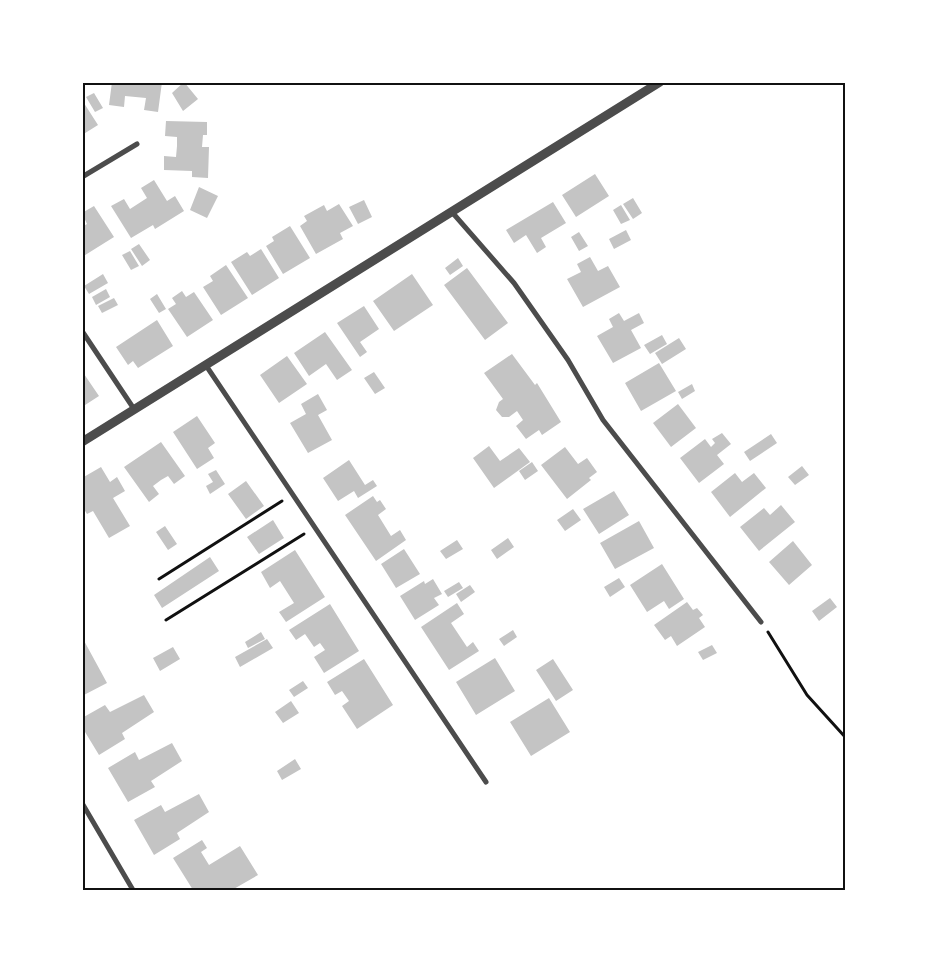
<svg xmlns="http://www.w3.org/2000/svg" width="928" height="973" font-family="'Noto Sans',sans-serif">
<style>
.building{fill:#c4c4c4}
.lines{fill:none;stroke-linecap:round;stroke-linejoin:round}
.path{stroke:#111;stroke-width:3}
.minor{stroke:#4c4c4c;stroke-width:5}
.tertiary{stroke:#4c4c4c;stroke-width:9}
.neatline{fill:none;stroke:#111;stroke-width:2}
</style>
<rect width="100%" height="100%" fill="#fff"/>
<!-- building -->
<path class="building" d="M112,82H162L158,112L144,110L146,98L125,96L124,107L109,105Z
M184,82L198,99L183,111L172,93Z
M94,93L103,108L95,112L86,97Z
M82,100L98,125L82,135Z
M166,121L207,122V135H203L202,147H209L208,178L192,177V171L164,170V156L176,157L177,146V137L165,136Z
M595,174L609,196L576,217L562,195Z
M154,180L167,201L175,196L184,211L155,229L153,225L131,238L111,206L124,199L130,209L147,198L141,188Z
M199,187L218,196L207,218L190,210Z
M633,198L642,213L633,219L623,204Z
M364,200L372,217L358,224L349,207Z
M553,202L566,223L541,238L546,247L537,253L526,235L514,243L506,230Z
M339,204L353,226L340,233L343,239L316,254L300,226L307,221L304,216L324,205L327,211Z
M621,205L630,220L621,224L613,210Z
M94,206L114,237L82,257V227L87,224L82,213Z
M290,226L310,258L283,274L266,246L274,241L272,237Z
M626,230L631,240L614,249L609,239Z
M579,232L588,246L579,251L571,237Z
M139,244L150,260L142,266L131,249Z
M261,249L279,278L252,295L231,262L247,252L250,256Z
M130,251L139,266L131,270L122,255Z
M590,257L598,271L608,266L620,287L583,307L567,279L581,272L577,264Z
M458,258L463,266L450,275L445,268Z
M226,265L248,298L221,315L203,287L213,281L210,276Z
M467,268L508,323L485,340L444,285Z
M103,274L108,283L89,294L84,286Z
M412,274L433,305L394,331L373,301Z
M106,289L110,297L96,305L92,297Z
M182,291L186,297L194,292L213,320L187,337L168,309L176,304L172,298Z
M157,294L166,309L159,313L150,299Z
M114,298L118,305L102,313L98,306Z
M364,306L379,329L360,342L367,352L360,357L337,323Z
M619,313L624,321L639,313L644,323L631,330L641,348L613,363L597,336L613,327L609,319Z
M157,320L173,346L138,368L133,361L128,365L116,347Z
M325,332L352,370L337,380L326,364L309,376L294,353Z
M662,335L667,344L650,354L644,345Z
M679,338L686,349L662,364L655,353Z
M512,354L535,385L537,383L561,422L542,435L539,430L526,439L516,426L523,420L517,411L509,417H502L496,410L499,402L503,399L484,373Z
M287,356L307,384L279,403L260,375Z
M659,363L676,391L641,411L625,383Z
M82,371L99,396L82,407Z
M374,372L385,388L375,394L364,378Z
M692,384L695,391L682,399L678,392Z
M318,394L327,410L318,415L332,440L308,453L290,423L306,414L301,404Z
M678,404L696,428L671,447L653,423Z
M197,416L215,443L208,448L214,458L197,469L173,432Z
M722,433L731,444L717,455L724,464L699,483L680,458L705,439L711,447L715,443L712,439Z
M771,434L777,443L750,461L744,452Z
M161,442L185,476L174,484L168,476L161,480L153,486L159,494L149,502L124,467Z
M489,446L500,461L519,448L530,462L494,488L473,458Z
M565,447L578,464L587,458L597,472L589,478L591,480L567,499L541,465Z
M349,460L365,485L373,480L377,486L358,498L354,491L338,501L323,478Z
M532,462L538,471L525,480L519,471Z
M802,466L809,475L795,485L788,477Z
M101,467L110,482L117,477L125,491L113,498L130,526L109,538L93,511L87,514L82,506V478Z
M216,470L225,484L210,494L206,486L213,482L208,474Z
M735,473L742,482L754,473L766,488L730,517L711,492Z
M246,481L264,506L246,519L228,494Z
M614,491L629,515L599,534L583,509Z
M373,496L377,502L380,500L386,509L378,515L391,536L400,530L406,540L376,561L345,515Z
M781,505L795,522L759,551L740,527L764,508L770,515Z
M573,509L581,520L565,531L557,520Z
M273,520L284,538L259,554L247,537Z
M639,521L654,548L615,569L600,543Z
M165,526L177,544L168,550L156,532Z
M508,538L514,547L497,559L491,550Z
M457,540L463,549L446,559L440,551Z
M793,541L812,565L789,585L769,562Z
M404,549L420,574L396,588L381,564Z
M295,550L325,597L286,622L279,612L294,603L280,581L270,588L261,572Z
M210,557L219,571L162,608L154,595Z
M662,564L684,599L669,609L664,601L647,612L630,585Z
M619,578L625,587L610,597L604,587Z
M433,579L442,594L434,598L439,605L415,620L400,596L424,581L425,584Z
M459,582L463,588L448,597L444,591Z
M470,585L475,592L461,602L456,594Z
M830,598L837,607L819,621L812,611Z
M687,602L693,610L697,608L703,615L699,618L705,627L677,646L671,636L665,640L654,625Z
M457,603L464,614L451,623L467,647L473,642L479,651L449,670L421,627Z
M330,604L359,651L324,673L314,657L325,650L320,643L314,647L305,634L296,640L289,630Z
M513,630L517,637L504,646L499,639Z
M261,632L265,639L248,648L245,642Z
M82,637L107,683L82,696Z
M267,639L273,648L240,667L235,657Z
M712,645L717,653L703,660L698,652Z
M173,647L180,659L160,671L153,658Z
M495,658L515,691L476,715L456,682Z
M364,659L393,705L357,729L342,706L349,701L342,691L335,695L327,682Z
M553,659L573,690L556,701L536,670Z
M303,681L308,688L294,697L289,690Z
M144,695L154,712L122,733L125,739L99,755L82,727V718L105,705L110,712Z
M549,698L570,732L531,756L510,722Z
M291,701L299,713L283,723L275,712Z
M172,743L182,761L151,781L155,787L128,802L108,768L135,752L139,760Z
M295,759L301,769L282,780L277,771Z
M199,794L209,812L177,833L180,839L154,855L134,820L161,805L165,812Z
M202,840L207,848L201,852L209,865L240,846L258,875L232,890H193L173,858Z"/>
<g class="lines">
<!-- path -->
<path class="path" d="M159,579L282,501
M166,620L304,534
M768,632L807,695L846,738"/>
<!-- minor -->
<path class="minor" d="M82,177L137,144
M451,211L514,283L568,360L603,420L761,622
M82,331L134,409
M205,364L486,782
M82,803L133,890"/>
<!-- tertiary -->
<path class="tertiary" d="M82,442L660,82"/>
</g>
<!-- border -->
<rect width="928" height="973" fill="none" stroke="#ffffff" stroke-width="168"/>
<rect x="84" y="84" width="760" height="805" class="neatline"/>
</svg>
